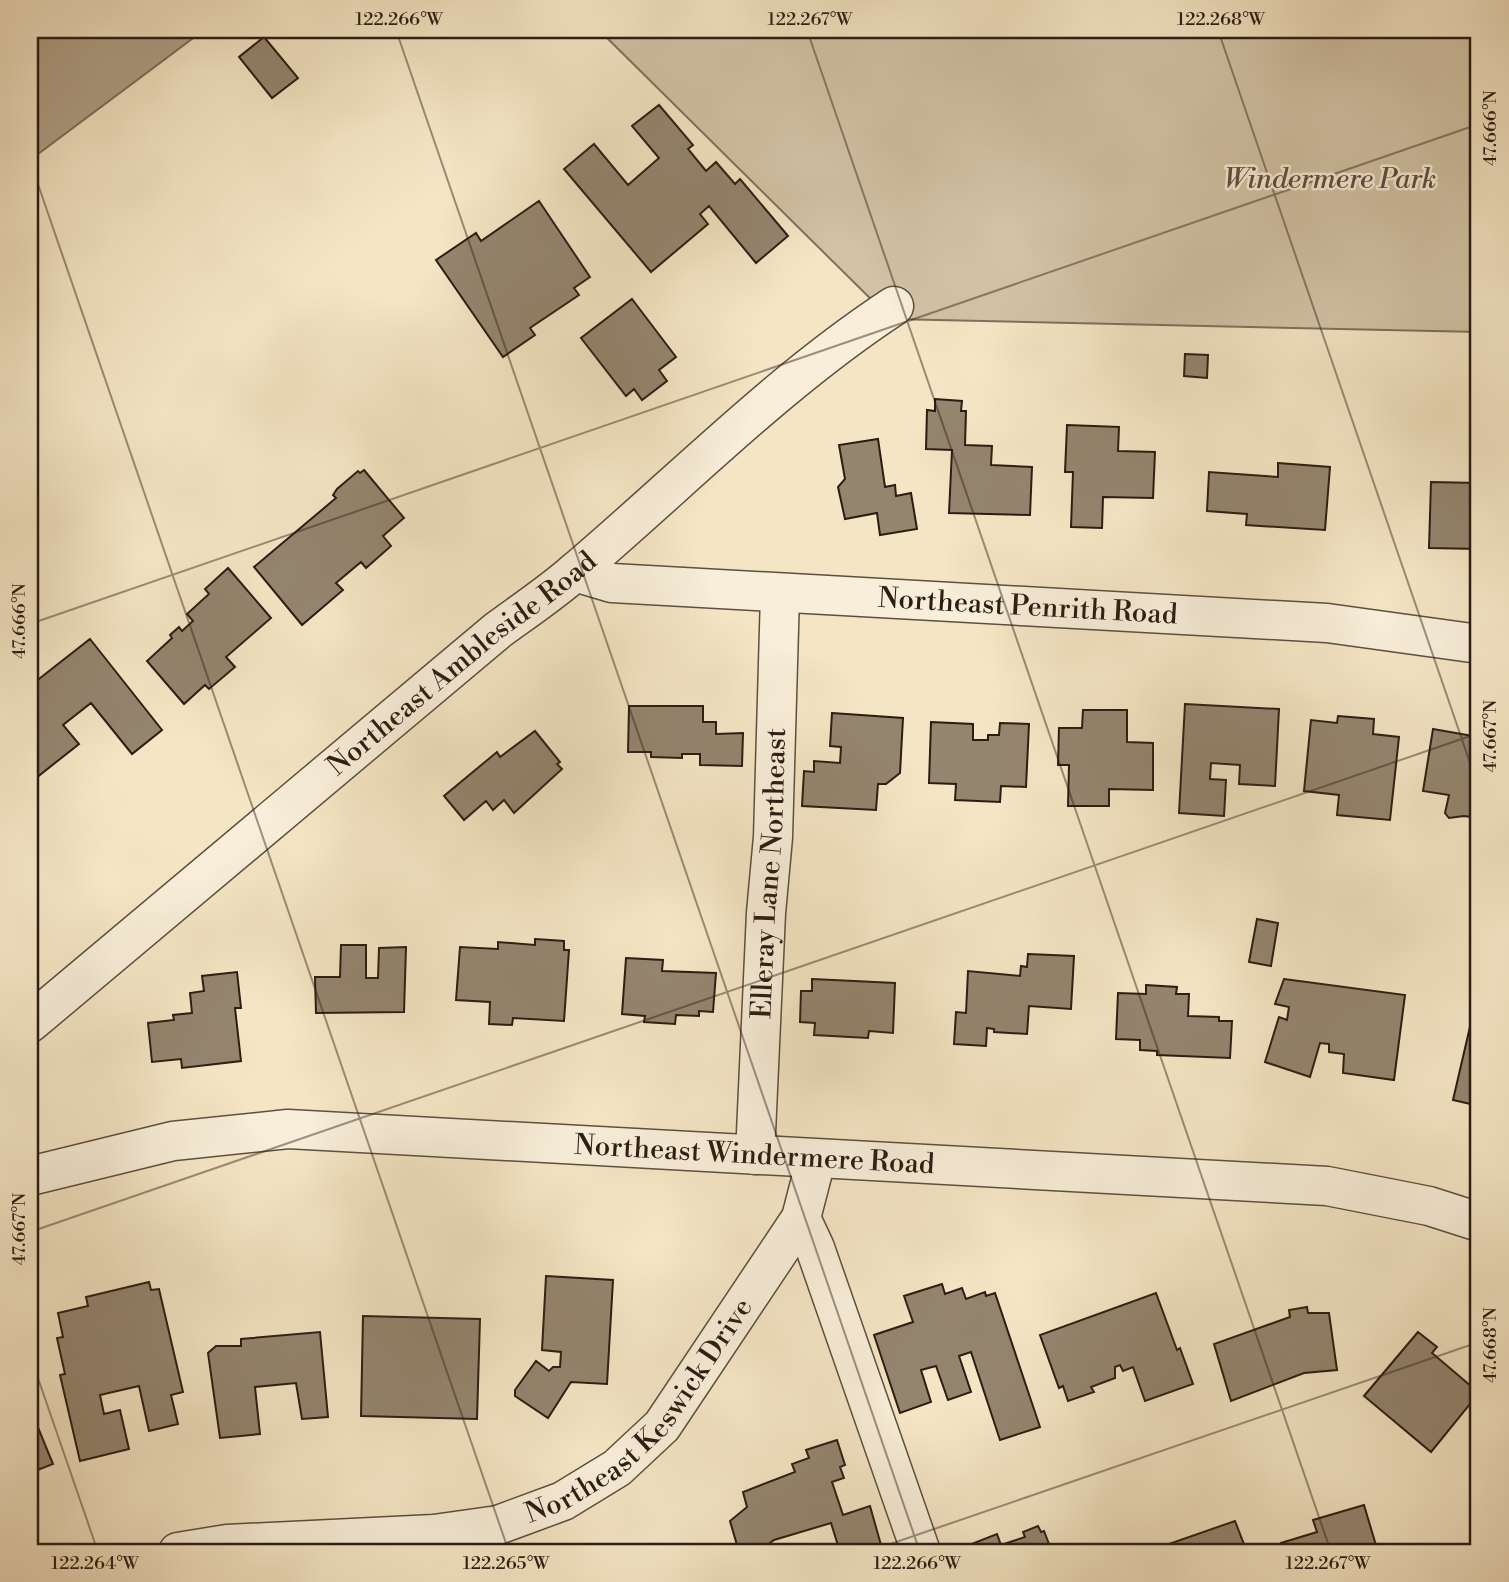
<svg xmlns="http://www.w3.org/2000/svg" width="1509" height="1582" font-family="'Libre Bodoni',serif">
<style>
.green{fill:#d2c3a6;stroke:#7e705c;stroke-width:2}
.water{fill:#b0a188;stroke:#7b6c59;stroke-width:2}
.building{fill:#94856f;stroke:#2b1d13;stroke-width:2}
.lines{fill:none;stroke-linecap:round;stroke-linejoin:round}
.minor-casing{stroke:#5d4f3f;stroke-width:41}
.minor{stroke:#f8eed9;stroke-width:38}
.ticks{fill:none;stroke:#2b1d13;stroke-width:2;stroke-opacity:0.45}
.labels{text-anchor:middle;dominant-baseline:central;stroke-width:5;stroke-linejoin:round;paint-order:stroke}
.park-label{font-size:28px;font-style:italic;fill:#5d4f3f;stroke:#f8eed9}
.street-label{font-size:28px;fill:#2b1d13;stroke:#f8eed9}
.neatline{fill:none;stroke:#2b1d13;stroke-width:2.5}
.ticks-label{font-size:18px;text-anchor:middle;fill:#2b1d13}
</style>
<rect width="100%" height="100%" fill="#f4e5c4"/>
<filter id="stains"><feTurbulence type="fractalNoise" baseFrequency=".00286" numOctaves="4"/><feColorMatrix values="0 0 0 0 .2 0 0 0 0 .09 0 0 0 0 .02 0 0 0 .5 -.17"/></filter>
<radialGradient id="worn" r=".72"><stop offset=".6" stop-color="#630" stop-opacity="0"/><stop offset="1" stop-color="#630" stop-opacity=".3"/></radialGradient>
<!-- green -->
<path class="green" d="M599,30H1479V332L891,319Z"/>
<!-- water -->
<path class="water" d="M30,30H204L30,160Z"/>
<!-- building -->
<path class="building" d="M264,37L298,78L272,98L239,57Z
M659,105L693,145L688,149L706,171L716,162L735,184L740,179L788,236L756,263L709,206L700,214L708,224L651,272L564,169L594,144L628,185L659,158L632,126Z
M539,201L590,277L574,288L579,295L530,328L535,335L503,357L436,260L476,233L481,241Z
M632,299L676,357L659,370L667,381L642,400L634,389L626,396L581,338Z
M1185,354L1208,355L1207,378L1184,376Z
M935,399L962,401L961,411H966L965,445L992,446L991,465L1032,467L1030,515L949,513L952,450L926,449L927,410L935,411Z
M1067,425L1119,427L1118,451L1155,452L1153,498L1103,497L1102,528L1071,527L1073,472H1065Z
M878,439L885,487L895,485L896,496L911,493L917,529L880,535L877,513L845,519L838,487L845,479L839,445Z
M1278,463L1330,467L1325,530L1246,525L1247,514L1207,511L1209,472L1278,477Z
M364,470L404,518L383,536L391,546L366,568L361,562L336,583L343,590L302,625L254,567L336,498L333,495L337,489L358,471L360,473Z
M1431,482L1479,483V549L1429,548Z
M228,568L271,618L226,657L235,667L209,689L205,685L184,704L147,661L172,638L170,635L179,627L182,631L193,621L187,614L209,594L205,589Z
M90,639L162,730L132,754L91,703L63,725L79,744L36,778L30,770V686Z
M1185,704L1279,709L1275,786L1239,784L1240,765L1211,763L1210,779L1226,780L1224,816L1179,813Z
M629,706H703V722H716V734L743,733L742,766L700,765V754H682V758L651,757V752H628Z
M1083,710H1127V742L1153,743V790L1109,789V806H1068L1069,765H1058L1059,728H1082Z
M832,713L903,718L900,773L886,784H878L876,810L802,806L804,771L814,772V761L840,763L841,747L830,746Z
M1338,716L1374,719L1373,734L1399,737L1390,820L1337,815L1339,795L1304,791L1311,720L1337,723Z
M931,722L973,724V740H988V735H999L1000,723L1029,724L1026,787L1001,786L1000,802L955,800L956,784L929,783Z
M1433,729L1479,737V818L1464,816L1449,818L1445,813L1449,795L1423,791Z
M535,731L560,762L557,764L562,769L514,813L504,800L493,810L486,801L464,820L444,796L497,752L500,757Z
M1257,919L1278,923L1271,966L1249,962Z
M535,939L564,941V950H569L564,1021L513,1018L512,1025L489,1024L490,1002L456,1000L460,947L498,949V942L535,945Z
M341,945H366V978H378L379,948L406,947L404,1012L316,1013L315,977H340Z
M1028,954L1074,956L1071,1009L1029,1006L1027,1034L994,1032V1029L987,1028L986,1046L954,1044L956,1012L966,1013L968,971L1020,976L1021,966L1027,967Z
M626,958L663,960L662,971L716,973L713,1012L699,1011V1016L676,1015L675,1024L644,1022L645,1016L622,1014Z
M237,972L241,1008H235L241,1061L182,1068L181,1059L152,1062L148,1023L174,1020L173,1015L192,1013L190,993L204,991L202,976Z
M812,979L895,983L893,1033L869,1031L868,1038L814,1035L815,1023L800,1022L801,991H812Z
M1284,979L1405,995L1394,1080L1343,1073L1344,1054L1329,1052V1044L1320,1043L1310,1077L1265,1062L1279,1017L1287,1020L1289,1007L1275,1004Z
M1146,985L1177,987L1176,994H1189L1188,1016L1219,1017V1021H1232L1230,1058L1157,1055V1051L1140,1050V1040L1116,1039L1118,993L1146,994Z
M1472,1018L1479,1020V1106L1453,1100Z
M546,1276L613,1280L607,1384L571,1382L548,1418L515,1396V1390L536,1361L549,1371L553,1367H560L561,1352L542,1350Z
M149,1282L151,1290L159,1289L183,1392L171,1395L178,1424L149,1431L139,1386L100,1395L104,1414L120,1410L129,1449L80,1461L60,1375L65,1374L57,1338L63,1337L58,1313L88,1306L86,1297Z
M942,1284L945,1294L962,1288L966,1299L985,1292L986,1296L995,1293L1040,1427L1000,1440L971,1352L959,1356L971,1392L948,1400L936,1366L921,1370L931,1402L900,1413L874,1335L913,1322L904,1296Z
M1156,1293L1177,1350L1180,1348L1193,1384L1145,1401L1133,1367L1123,1371L1120,1365L1115,1367V1378L1091,1387L1094,1392L1068,1401L1063,1386L1059,1388L1040,1335Z
M1307,1307L1308,1313H1329L1337,1370L1304,1373L1231,1401L1214,1344L1290,1317L1289,1310Z
M363,1316L480,1319L477,1419L361,1416Z
M320,1332L328,1417L302,1419L296,1383L255,1387L260,1434L220,1438L208,1353L216,1346H241V1339Z
M1418,1332L1437,1347L1432,1353L1479,1393L1431,1452L1364,1396Z
M30,1408L53,1464L30,1473Z
M837,1440L845,1465L840,1467L844,1478L832,1482L843,1515L870,1506L883,1552H840L831,1523L774,1540L758,1552H739L730,1521L747,1507L743,1492L795,1472L792,1464L809,1458L806,1450Z
M1364,1505L1378,1552H1284L1281,1543L1317,1532L1313,1520Z
M1235,1521L1247,1552H1146Z
M1038,1526L1041,1532L1044,1531L1052,1552H962L961,1548L997,1534L1001,1545L1025,1537L1023,1532Z"/>
<g class="lines">
<defs>
<g id="minor">
<path id="s1" d="M575,572L612,583L1327,623L1479,644"/>
<path id="s2" d="M30,1023L498,630C524,611 551,593 575,572C680,483 778,382 894,306"/>
<path id="s3" d="M755,1155L766,913L773,837L780,594"/>
<path id="s4" d="M30,1176L173,1141L288,1129L1327,1186L1429,1206L1479,1222"/>
<path d="M801,1218L815,1248L921,1552"/>
<path id="s5" d="M178,1552L227,1544L434,1534L498,1525L563,1501L617,1468L662,1426L801,1218L816,1160"/>
</g>
</defs>
<!-- minor casing -->
<use href="#minor" class="minor-casing"/>
<!-- minor -->
<use href="#minor" class="minor"/>
</g>
<!-- ticks -->
<path class="ticks" d="M396,30L920,1552M807,30L1331,1552M1218,30L1479,789M30,161L509,1552M30,624L1479,124M30,1232L1479,733M30,1355L98,1552M867,1552L1479,1342"/>
<g class="labels">
<!-- park labels -->
<g class="park-label">
<text x="1330" y="179">Windermere Park</text>
</g>
<!-- street labels -->
<g class="street-label">
<text stroke="none"><textPath href="#s1" startOffset="455">Northeast Penrith Road</textPath></text>
<text stroke="none"><textPath href="#s2" startOffset="562">Northeast Ambleside Road</textPath></text>
<text stroke="none"><textPath href="#s3" startOffset="282">Elleray Lane Northeast</textPath></text>
<text stroke="none"><textPath href="#s4" startOffset="730">Northeast Windermere Road</textPath></text>
<text stroke="none"><textPath href="#s5" startOffset="509">Northeast Keswick Drive</textPath></text>
</g>
</g>
<!-- margin -->
<rect width="1509" height="1582" fill="none" stroke="#f4e5c4" stroke-width="77"/>
<rect x="38" y="38" width="1432" height="1506" class="neatline"/>
<g class="ticks-label">
<text x="399" y="25">122.266°W</text>
<text x="810" y="25">122.267°W</text>
<text x="1221" y="25">122.268°W</text>
<text transform="translate(1490 128) rotate(-90)" y="6">47.666°N</text>
<text transform="translate(19 621) rotate(-90)" y="6">47.666°N</text>
<text transform="translate(1490 736) rotate(-90)" y="6">47.667°N</text>
<text transform="translate(19 1229) rotate(-90)" y="6">47.667°N</text>
<text transform="translate(1490 1345) rotate(-90)" y="6">47.668°N</text>
<text x="95" y="1569">122.264°W</text>
<text x="506" y="1569">122.265°W</text>
<text x="917" y="1569">122.266°W</text>
<text x="1328" y="1569">122.267°W</text>
</g>
<rect width="100%" height="100%" filter="url(#stains)"/>
<rect width="100%" height="100%" fill="url(#worn)"/>
</svg>
